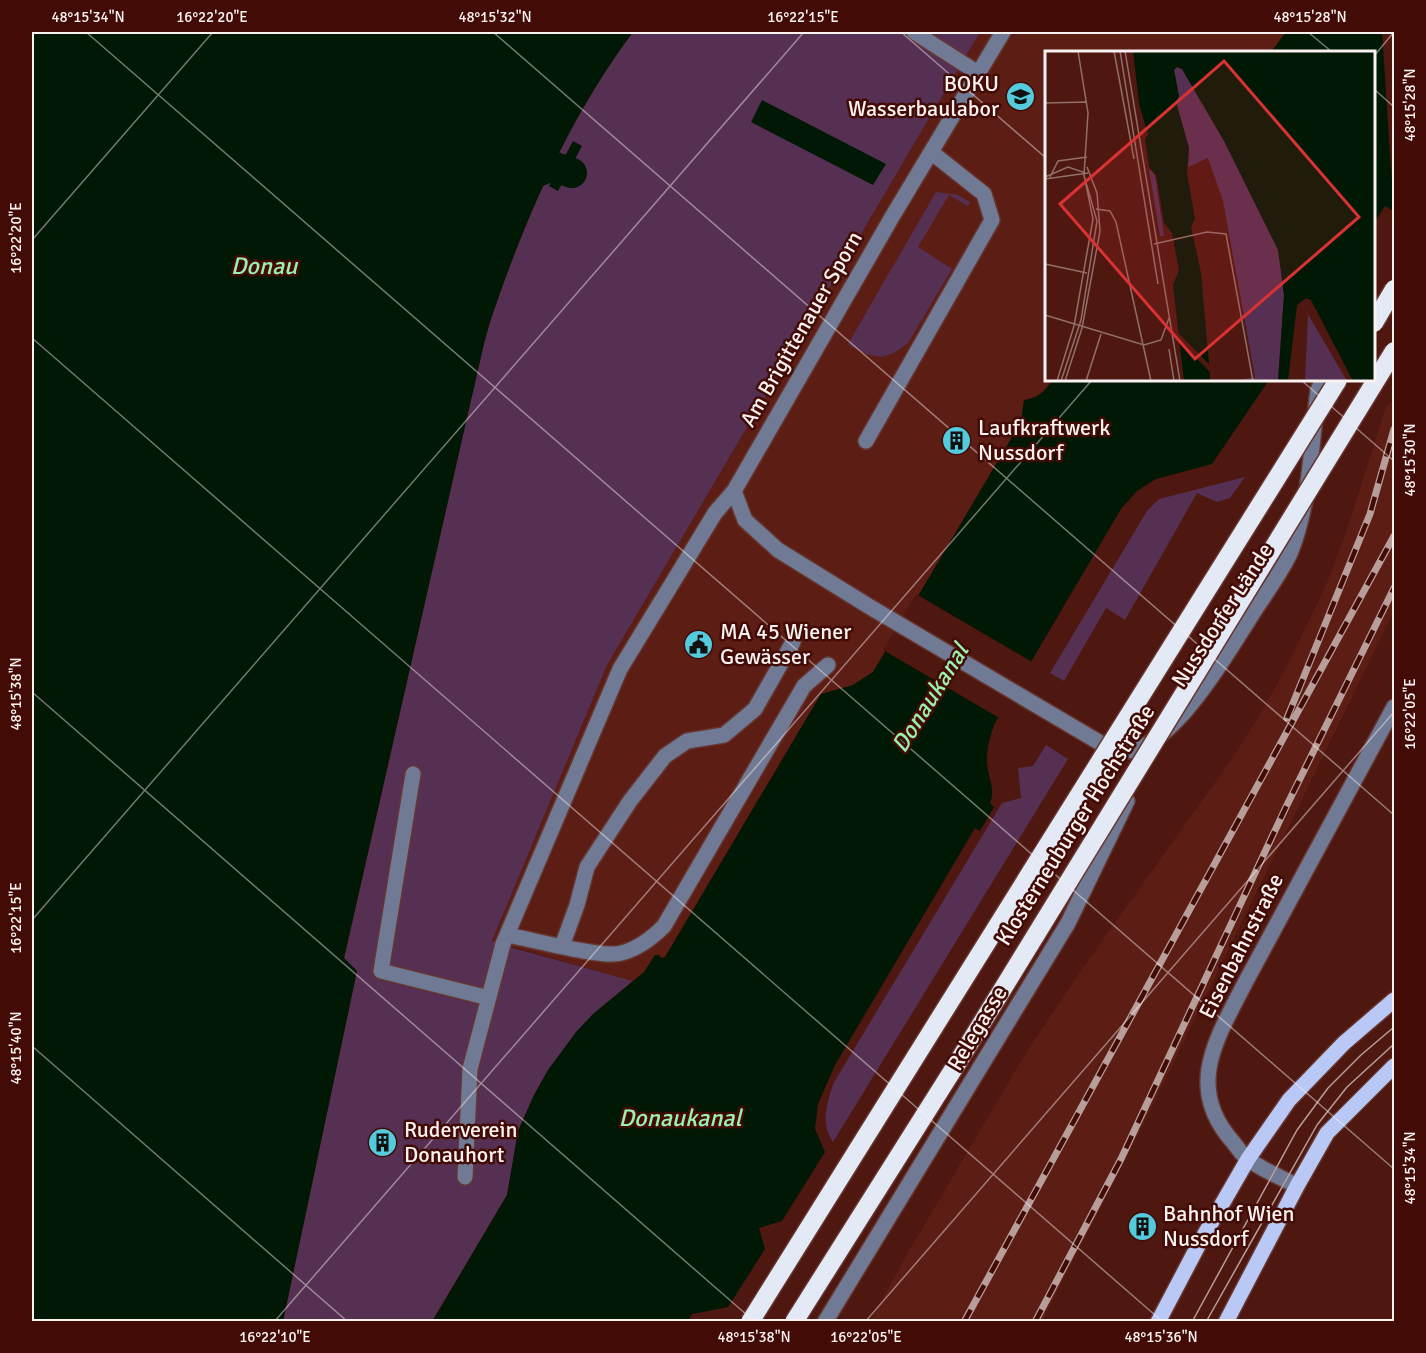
<svg xmlns="http://www.w3.org/2000/svg" width="1426" height="1353" font-family="Signika,sans-serif">
<style>
.built{fill:#5c1d15}
.green{fill:#563053}
.water{fill:#001804}
.pier{fill:#4e1710}
.lines{fill:none;stroke-linecap:round;stroke-linejoin:round}
.canal{stroke:#001804;stroke-width:30}
.minor-casing{stroke:#663630;stroke-width:18}
.major-casing{stroke:#663630;stroke-width:18}
.minor{stroke:#707a95;stroke-width:15}
.major{stroke:#b9c8f5;stroke-width:15}
.tram{stroke:#b89e9b;stroke-width:1.5}
.rail-casing{stroke:#b89e9b;stroke-width:7}
.rail{stroke:#420b06;stroke-width:4.5;stroke-dasharray:14;stroke-linecap:butt}
.highway-bridge-casing{stroke:#663630;stroke-width:21;stroke-linecap:butt}
.highway-bridge{stroke:#e4e9f6;stroke-width:18}
.ticks{fill:none;stroke:#faf2f1;stroke-width:1.5;stroke-opacity:0.45}
.labels{text-anchor:middle;dominant-baseline:central;stroke-width:5;stroke-linejoin:round;paint-order:stroke}
.poi-label{font-size:22px;fill:#faf2f1;stroke:#420b06;text-anchor:start}
.street-label{font-size:22px;fill:#faf2f1;stroke:#420b06}
.water-label{font-size:24px;font-style:italic;fill:#9af1ad;stroke:#420b06}
.inset-road{fill:none;stroke:#936f6a;stroke-width:1.5}
.view{fill:#d83232;fill-opacity:0.15;stroke:#d83232;stroke-width:3}
.inset-edge{fill:none;stroke:#faf2f1;stroke-width:3}
.neatline{fill:none;stroke:#faf2f1;stroke-width:2}
.ticks-label{font-size:15px;text-anchor:middle;fill:#faf2f1}
</style>
<rect width="100%" height="100%" fill="#4e1710"/>
<!-- built -->
<path class="built" d="M980,32H1286L1271,52H1046V380H1052V381L1038,395L1024,400L1021,422L873,672L853,685L821,694L665,957L661,958L655,955L644,972L633,981L492,941L607,665Z
M1394,400V611L1144,1123L1042,1321H870L910,1249L1027,1051L1085,965L1231,760L1257,719L1285,670L1326,585L1346,533L1386,407Z"/>
<!-- green -->
<path class="green" d="M633,32H980L607,665L492,941L513,948L633,981L593,1014L548,1070L534,1095L518,1131L507,1195L432,1321L283,1322L357,971L344,959L471,400C478,372 483,343 492,316C526,216 570,116 633,32Z
M936,192L958,195L970,202L968,206L949,195L918,247L952,269L908,343L894,353L882,357L866,354L848,344Z
M1245,477L1230,498L1217,502L1197,493L1125,620L1106,608L1064,681L1050,673L1147,511L1159,499Z
M1046,745L1068,759L833,1142C820,1123 827,1105 833,1084L1002,803L1021,798L1018,768L1033,766Z"/>
<!-- water -->
<path class="water" d="M32,32H633C570,116 526,216 492,316C483,343 478,372 471,400L344,958L357,971L283,1321H32Z
M1286,32H1394V211L1385,206L1374,223V52H1271Z
M762,100L886,164L873,185L751,122Z
M573,141L582,146L558,191L549,186Z
M1052,380H1269L1212,464L1156,479L1137,491L1121,509L995,723C990,736 987,747 987,761C987,775 996,789 990,803L994,807L980,831L975,828L835,1065L818,1104L815,1129L825,1152L782,1221L759,1228L765,1249L728,1307L692,1314L688,1321L432,1322L507,1195L518,1131L534,1095L548,1070L576,1032L593,1014L644,972L655,955H659L661,958L665,957L821,694L853,685L873,672L1021,422L1024,400C1037,399 1046,391 1052,380Z"/>
<!-- pier -->
<path class="pier" d="M1382,32H1394V214Z
M916,594L1034,663L1001,719L883,650Z"/>
<g class="lines">
<!-- canal -->
<path class="canal" d="M514,182L552,166L572,173"/>
<defs>
<path id="minor" d="M914,32L978,73
M866,441L992,220L984,194L931,152
M734,491L745,520L778,550L870,607L1097,741C1102,744 1108,749 1113,750C1164,765 1226,655 1248,621C1260,601 1283,571 1291,551C1311,500 1311,444 1318,390L1323,380
M413,774L381,971L489,998
M507,935C530,939 603,959 621,953C638,949 652,938 664,926L804,686L828,665
M562,946L577,905L587,867L630,801L665,756L687,741L724,735L755,709L793,642
M465,1177L470,1069L503,944L620,669L715,513L734,491L892,217L1003,32
M1297,1186C1281,1177 1262,1170 1248,1159C1242,1155 1238,1148 1233,1142C1184,1087 1217,1038 1245,983L1394,707
M825,1322L1068,923L1127,801"/>
<path id="major" d="M1158,1322L1199,1244L1248,1159L1289,1100L1344,1043L1394,1000
M1226,1322L1297,1186L1327,1133L1394,1066"/>
</defs>
<!-- minor casing -->
<use href="#minor" class="minor-casing"/>
<!-- major casing -->
<use href="#major" class="major-casing"/>
<!-- minor -->
<use href="#minor" class="minor"/>
<!-- major -->
<use href="#major" class="major"/>
<!-- tram -->
<path class="tram" d="M1192,1322L1297,1130L1328,1088L1361,1055L1394,1027
M1206,1322L1317,1125L1347,1087L1394,1044"/>
<defs>
<path id="rail" d="M1287,718L1370,514L1394,429
M964,1322L1394,536
M1035,1322L1121,1159L1286,807L1394,588"/>
</defs>
<!-- rail casing -->
<use href="#rail" class="rail-casing"/>
<!-- rail -->
<use href="#rail" class="rail"/>
<defs>
<path id="highway-bridge" d="M1374,323L1394,289
M750,1322L1338,380
M794,1322L956,1065L1394,351"/>
</defs>
<!-- highway-bridge casing -->
<use href="#highway-bridge" class="highway-bridge-casing"/>
<!-- highway-bridge -->
<use href="#highway-bridge" class="highway-bridge"/>
</g>
<!-- ticks -->
<path class="ticks" d="M86,32L1394,1169M493,32L1394,815M901,32L1046,158M1308,32L1332,52M1374,56L1394,32M1374,89L1394,107M32,240L213,32M32,338L1163,1322M1301,380L1394,461M32,692L755,1322M32,920L804,32M32,1046L348,1322M274,1322L1092,380M865,1322L1394,712"/>
<!-- icons -->
<defs>
<symbol id="university-disc" viewBox="-11 -11 22 22"><circle r="9.5" fill="#54cadd" stroke="#420b06"/><path d="M0-5L7-2L0 1L-7-2ZM-4 1L0 2.5L4 1V4Q0 6-4 4Z" fill="#111"/></symbol>
<symbol id="building-disc" viewBox="-11 -11 22 22"><circle r="9.5" fill="#54cadd" stroke="#420b06"/><path d="M-4-6H4V6H1V3H-1V6H-4ZM-2.5-4.3h1.7v1.8h-1.7ZM.8-4.3h1.7v1.8H.8ZM-2.5-1h1.7V.8h-1.7ZM.8-1h1.7V.8H.8Z" fill="#111"/></symbol>
<symbol id="civic-disc" viewBox="-11 -11 22 22"><circle r="9.5" fill="#54cadd" stroke="#420b06"/><path d="M-.6-6.5H3V-4.5H.6V-3L4-1V1h2V6H-6V1h2V-1L-.6-3ZM-1.2 2.5V6h2.4V2.5Z" fill="#111"/></symbol>
</defs>
<g fill-rule="evenodd">
<use href="#university-disc" x="1004" y="80" width="33" height="33"/>
<use href="#building-disc" x="940" y="424" width="33" height="33"/>
<use href="#civic-disc" x="682" y="628" width="33" height="33"/>
<use href="#building-disc" x="366" y="1126" width="33" height="33"/>
<use href="#building-disc" x="1126" y="1210" width="33" height="33"/>
</g>
<g class="labels">
<!-- poi labels -->
<g class="poi-label">
<text x="999" y="83" text-anchor="end">BOKU<tspan x="999" dy="25">Wasserbaulabor</tspan></text>
<text x="978" y="427">Laufkraftwerk<tspan x="978" dy="25">Nussdorf</tspan></text>
<text x="720" y="631">MA 45 Wiener<tspan x="720" dy="25">Gewässer</tspan></text>
<text x="404" y="1129">Ruderverein<tspan x="404" dy="25">Donauhort</tspan></text>
<text x="1163" y="1213">Bahnhof Wien<tspan x="1163" dy="25">Nussdorf</tspan></text>
</g>
<!-- street labels -->
<g class="street-label">
<text transform="translate(801 329) rotate(-60)">Am Brigittenauer Sporn</text>
<text transform="translate(1222 615) rotate(-57)">Nussdorfer Lände</text>
<text transform="translate(1075 825) rotate(-58)">Klosterneuburger Hochstraße</text>
<text transform="translate(1241 946) rotate(-63)">Eisenbahnstraße</text>
<text transform="translate(977 1028) rotate(-59)">Relegasse</text>
</g>
<!-- water labels -->
<g class="water-label">
<text x="264" y="266">Donau</text>
<text transform="translate(930 698) rotate(-58)">Donaukanal</text>
<text x="680" y="1118">Donaukanal</text>
</g>
</g>
<!-- overview -->
<g transform="translate(1045 51)">
<rect width="330" height="330" fill="#4e1710"/>
<path d="M132,16L137,18L179,90L226,178L234,202L239,244L233,330H187L210,326L178,150L163,107L143,116L144,97L131,51L134,45L129,19ZM104,118L110,124L119,185H115ZM263,263L264,265L302,330H260Z" fill="#563053"/>
<path d="M88,0H330V330H308L266,249L261,247L252,254L243,330H233L239,244L233,199L179,90L137,18L132,16L129,19L134,45L131,51L144,97L142,122L150,168L146,176L156,222L165,324V330H139L128,234L134,219L127,182L119,172L111,124L104,116L100,88L103,84L94,52Z" fill="#001804"/>
<path d="M130,279L168,317V324L132,288L136,330Z" fill="#4e1710"/>
<path class="inset-road" d="M69,0L89,108M75,0L113,233M80,0L135,330M0,52L42,51M0,126L23,116L38,121L52,170L36,269L16,330M5,126L13,110L42,106M0,128L43,122M51,158L65,160L71,171L106,330M109,193L162,181L181,183L208,330M0,213L42,222M0,264L99,294L116,289L124,267M124,298L129,330M12,330L29,275L48,168L39,124L43,62L33,0M20,330L37,277L55,180L52,142L42,116M41,330L56,283"/>
<path class="view" d="M179,10L314,166L150,308L15,153Z"/>
<rect width="330" height="330" class="inset-edge"/>
</g>
<!-- border -->
<rect width="1426" height="1353" fill="none" stroke="#420b06" stroke-width="66"/>
<rect x="33" y="33" width="1360" height="1287" class="neatline"/>
<g class="ticks-label">
<text x="88" y="22">48°15'34"N</text>
<text x="212" y="22">16°22'20"E</text>
<text x="495" y="22">48°15'32"N</text>
<text x="803" y="22">16°22'15"E</text>
<text x="1310" y="22">48°15'28"N</text>
<text transform="translate(1410 105) rotate(-90)" y="5">48°15'28"N</text>
<text transform="translate(16 238) rotate(-90)" y="5">16°22'20"E</text>
<text transform="translate(1410 460) rotate(-90)" y="5">48°15'30"N</text>
<text transform="translate(16 694) rotate(-90)" y="5">48°15'38"N</text>
<text transform="translate(1410 714) rotate(-90)" y="5">16°22'05"E</text>
<text transform="translate(16 918) rotate(-90)" y="5">16°22'15"E</text>
<text transform="translate(16 1048) rotate(-90)" y="5">48°15'40"N</text>
<text transform="translate(1410 1168) rotate(-90)" y="5">48°15'34"N</text>
<text x="275" y="1342">16°22'10"E</text>
<text x="754" y="1342">48°15'38"N</text>
<text x="866" y="1342">16°22'05"E</text>
<text x="1161" y="1342">48°15'36"N</text>
</g>
</svg>
